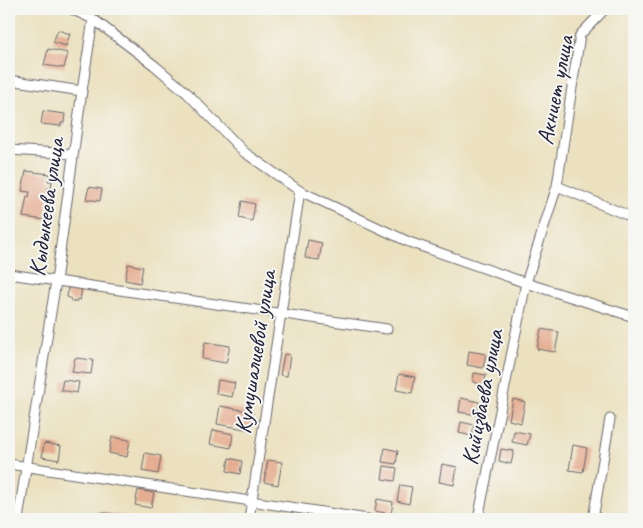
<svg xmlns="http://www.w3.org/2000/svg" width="643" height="528" font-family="Caveat,sans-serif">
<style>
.building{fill:#e5ad91}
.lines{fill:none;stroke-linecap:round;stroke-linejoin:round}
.minor-casing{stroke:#686569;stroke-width:11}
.minor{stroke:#fff;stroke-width:9}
.labels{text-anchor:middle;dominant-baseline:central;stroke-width:4;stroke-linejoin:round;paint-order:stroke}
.street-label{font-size:24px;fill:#22223b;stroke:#f6f6f2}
</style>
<rect width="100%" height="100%" fill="#f6f6f2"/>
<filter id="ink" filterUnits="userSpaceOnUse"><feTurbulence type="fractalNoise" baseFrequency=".02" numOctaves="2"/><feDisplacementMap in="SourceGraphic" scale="10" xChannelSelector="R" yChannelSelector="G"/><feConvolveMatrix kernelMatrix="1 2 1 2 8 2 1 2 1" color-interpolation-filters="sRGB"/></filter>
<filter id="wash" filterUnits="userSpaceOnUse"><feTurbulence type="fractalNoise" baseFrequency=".0096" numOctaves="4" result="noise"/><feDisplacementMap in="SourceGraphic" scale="20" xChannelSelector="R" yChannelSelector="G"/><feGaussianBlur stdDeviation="1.12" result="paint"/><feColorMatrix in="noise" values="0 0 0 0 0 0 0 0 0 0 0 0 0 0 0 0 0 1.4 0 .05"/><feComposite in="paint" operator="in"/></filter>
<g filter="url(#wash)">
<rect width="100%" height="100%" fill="#ebe1bf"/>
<g id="blocks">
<!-- building -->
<path class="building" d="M58,30L70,34L66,46L53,42Z
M48,49L68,53L64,68L44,65Z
M43,111L65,114L64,123H61V126L41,124Z
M26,171L50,174L48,181H52L51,189L48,188L45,220L23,217L27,196L29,197L30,192L22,191Z
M89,187L102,189L100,201L86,199Z
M242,201L255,204L252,221L239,218Z
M308,240L322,243L319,260L305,258Z
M128,264L143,267L140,283L125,280Z
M71,286L82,288L80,300L77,299L76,302L71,301L70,298L67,297L68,288H71Z
M541,329L559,332L555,352L537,349Z
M205,342L230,346L226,363L202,359Z
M469,351L486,354L483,368L467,365Z
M284,354L290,355L287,376L280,375Z
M75,358L93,360L91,374L72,372Z
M474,373L486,375L484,385L473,382Z
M399,374L415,377L412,393L396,390Z
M63,380L79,382L77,393L61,390Z
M218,380L235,383L232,397L216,394Z
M461,398L479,402L477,415L459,412Z
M513,399L525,402L521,423L509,420Z
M220,406L253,412L250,430L217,424Z
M461,422L474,425L472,436L459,433Z
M213,430L233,434L231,448L210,444Z
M514,431L530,434L527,445L512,442Z
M112,437L130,440L127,457L109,453Z
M44,443L61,446L59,460L42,457Z
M573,445L587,448L583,472L569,470Z
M385,448L398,451L396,464L382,462Z
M501,449L514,451L511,464L499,461Z
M145,453L161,456L158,474L142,471Z
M229,458L242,461L240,474L227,471Z
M268,460L282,462L278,485L264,482Z
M442,464L457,467L454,485L439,482Z
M384,466L397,468L395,481L382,479Z
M400,485L412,487L409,504L397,501Z
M138,490L154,493L151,508L135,505Z
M377,499L393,502L391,514L375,511Z
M101,512L125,516L124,519H100Z"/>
</g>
</g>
<g filter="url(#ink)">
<use href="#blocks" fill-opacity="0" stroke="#686569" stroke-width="1"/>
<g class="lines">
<defs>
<path id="minor" d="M71,9L93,19L154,65L187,93L244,152L300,191L409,242L526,283L634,317
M9,80L82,91
M9,150L73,154
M557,186L634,218
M9,274L387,329
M9,464L368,519
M18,519L56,281L82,91L93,19
M249,519L300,191
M478,519L526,283L557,186L580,35L605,9
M593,519L610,419"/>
</defs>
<!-- minor casing -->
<use href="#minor" class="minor-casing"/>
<!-- minor -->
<use href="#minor" class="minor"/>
</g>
</g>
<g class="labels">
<!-- street labels -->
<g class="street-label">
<text transform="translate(555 90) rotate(-79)">Акниет улица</text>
<text transform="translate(46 207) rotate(-82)">Кыдыкеева улица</text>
<text transform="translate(255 352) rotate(-81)">Кумушалиевой улица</text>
<text transform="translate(482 397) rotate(-79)">Кийизбаева улица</text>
</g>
</g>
<!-- margin -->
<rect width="643" height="528" fill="none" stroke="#f6f6f2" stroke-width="30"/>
</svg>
